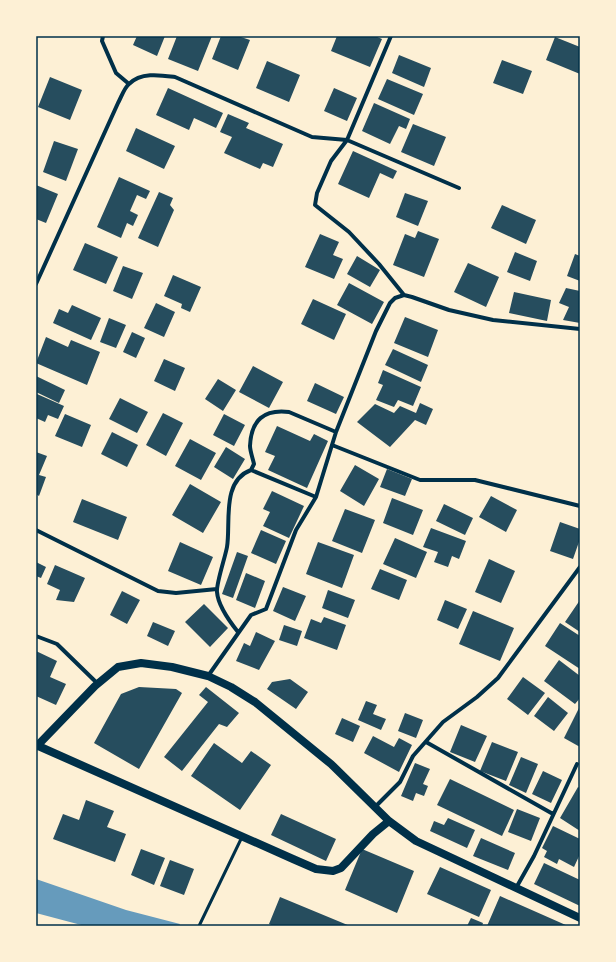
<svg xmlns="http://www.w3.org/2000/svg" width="616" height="962" font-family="'DM Sans',sans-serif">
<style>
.water{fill:#669bbc}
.building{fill:#264d5e}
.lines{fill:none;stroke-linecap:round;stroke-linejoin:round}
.service{stroke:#003049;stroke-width:3}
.minor{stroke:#003049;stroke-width:4}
.secondary{stroke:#003049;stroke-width:8}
.neatline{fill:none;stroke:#003049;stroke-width:1.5}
</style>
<rect width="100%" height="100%" fill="#fdf0d5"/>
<!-- water -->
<path class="water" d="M36,879L126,910L180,924L179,926H85L36,913Z"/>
<!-- building -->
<path class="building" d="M137,36H165L157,56L133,45Z
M177,36H212L198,71L168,59Z
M221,36H238L250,40L238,70L212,59Z
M337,36H375L382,39L370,67L331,51Z
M555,37L580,47V74L546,60Z
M399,55L431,68L424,87L392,73Z
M502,60L532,71L523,94L493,83Z
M267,61L300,75L289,102L256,88Z
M50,77L82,90L70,120L38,107Z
M387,79L423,94L414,115L378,99Z
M168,88L223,113L216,128L194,118L189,130L156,115Z
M334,88L357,98L347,121L324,111Z
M374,103L410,119L406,129L399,126L390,144L362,131Z
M228,114L249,123L246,128L283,144L273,167L263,163L260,169L224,153L232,137L220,132Z
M413,124L446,137L434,166L401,152Z
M136,128L175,146L164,169L126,151Z
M54,141L78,149L66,181L43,172Z
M353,151L397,171L393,179L380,173L369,198L338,184Z
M119,177L150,191L146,199L137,195L130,211L138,215L133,226L127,223L121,238L97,227Z
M36,185L58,194L46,223L36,219Z
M159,192L173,198L170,205L174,210L158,247L138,238Z
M405,193L428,201L418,226L396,217Z
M502,205L536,220L526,244L491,228Z
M418,231L439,239L424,277L393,265L405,234L415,238Z
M320,234L339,242L333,255L343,259L334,279L305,267Z
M85,243L118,257L106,284L73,270Z
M515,252L537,261L530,281L507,272Z
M575,254L580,256V281L567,276Z
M357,256L380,270L370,287L347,274Z
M468,263L499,277L486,307L454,292Z
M123,266L143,273L132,299L113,291Z
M173,275L201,287L190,312L181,308L182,304L164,296Z
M349,283L384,302L372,324L337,305Z
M566,288L580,291V323L563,320L569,307L559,303Z
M514,292L551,300L547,321L509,313Z
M313,299L346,314L334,340L301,324Z
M156,303L175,312L164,337L144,328Z
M72,305L101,318L91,340L53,323L59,309L68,313Z
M405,317L438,330L428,357L394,343Z
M109,318L126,325L116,348L100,342Z
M132,332L145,338L136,358L123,352Z
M46,337L68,347L71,340L100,352L87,385L36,363Z
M393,349L428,365L421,382L385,365Z
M164,359L185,368L175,391L154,381Z
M253,366L283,382L269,408L239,392Z
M383,370L421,387L413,406L398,400L394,407L376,400L383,385L378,383Z
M36,376L65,390L59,403L36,392Z
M218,379L236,390L223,411L205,399Z
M315,383L344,397L336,414L307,401Z
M37,394L64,406L58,419L48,415L45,422L36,418Z
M120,398L148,412L137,433L109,419Z
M420,403L433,409L426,425L415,420L390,447L357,422L375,404L394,413L400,406L416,413Z
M163,413L183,423L166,456L146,445Z
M65,414L91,425L82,447L55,436Z
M224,414L245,425L234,446L213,435Z
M277,426L310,441L314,434L328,441L307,488L268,470L275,456L265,452Z
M112,432L138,445L127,467L101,454Z
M190,439L216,453L201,480L175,466Z
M226,447L245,459L233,479L214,467Z
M36,452L47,456L39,475L46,477L39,496L36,494Z
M355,465L379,479L364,506L340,491Z
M387,469L412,479L405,496L380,487Z
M190,484L221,502L203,533L172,515Z
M272,491L304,506L289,538L263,526L270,512L263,509Z
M491,496L517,510L506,532L479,517Z
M392,498L423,510L413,535L383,523Z
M82,499L127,517L118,540L73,522Z
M444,504L473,518L465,535L436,521Z
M345,509L375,520L362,553L332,541Z
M560,522L580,529V539L573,559L550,551Z
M431,528L466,541L459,559L452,556L448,567L434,562L438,552L423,547Z
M261,530L286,541L276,564L251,553Z
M395,538L427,552L416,578L383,564Z
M180,542L213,557L201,585L168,571Z
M318,542L354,555L342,588L306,574Z
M237,552L248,556L233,598L222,594Z
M489,559L515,571L501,603L475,592Z
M36,562L46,567L41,578L36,576Z
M55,565L85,578L74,602L56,600L60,590L47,584Z
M380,569L407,580L399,600L371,589Z
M246,573L265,581L255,608L236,600Z
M283,587L306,596L295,621L273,611Z
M328,590L355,600L348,618L322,608Z
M122,591L140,600L127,624L110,615Z
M445,600L467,609L458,629L437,620Z
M580,600V632L565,622Z
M204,604L228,628L210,647L185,622Z
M473,611L514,628L500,661L459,644Z
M324,617L346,625L337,650L304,638L311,619L321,623Z
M153,622L175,631L168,646L147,636Z
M560,623L580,636V669L545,646Z
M284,625L302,631L297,646L279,640Z
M256,632L275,641L259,670L236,661L244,643L250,646Z
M36,651L57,661L50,677L66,684L56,705L36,696Z
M559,660L580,676V698L575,704L544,681Z
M523,677L545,693L528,715L507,699Z
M290,679L308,692L296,709L267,689L272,682Z
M139,687L176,689L182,693L139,769L94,743L121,694Z
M206,687L239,713L227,727L219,724L182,771L164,757L208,702L199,695Z
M548,697L568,713L554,731L534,716Z
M366,701L377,705L373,714L386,719L381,730L358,720Z
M579,708L580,709V747L564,738Z
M405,713L423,720L416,738L398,731Z
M342,718L360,726L353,742L335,734Z
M461,725L487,736L475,762L450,752Z
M373,736L394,747L399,738L412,745L399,772L364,753Z
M492,742L518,752L506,781L480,771Z
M214,743L242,763L251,751L271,765L240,810L191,776Z
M521,757L538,764L526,793L509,785Z
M415,763L430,769L423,784L428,786L424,796L416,793L413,801L401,796Z
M543,771L562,780L551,803L532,794Z
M450,779L514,810L502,836L437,805Z
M578,787L580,788V831L560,818Z
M86,800L114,811L107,827L126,834L115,862L53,839L63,814L79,820Z
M517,809L540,818L531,841L508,832Z
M281,814L336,839L326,861L271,835Z
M448,818L475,830L467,848L430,831L434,821L444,825Z
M553,826L580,839V854L574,867L559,859L557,864L544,857L547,851L542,848Z
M481,838L515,853L508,870L473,856Z
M141,849L165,858L154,885L131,875Z
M362,849L414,871L397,913L345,890Z
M170,860L194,869L184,895L160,886Z
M544,863L580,880V906L534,884Z
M440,867L491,890L479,917L427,894Z
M500,896L568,926H487Z
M280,897L350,926H273L269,924Z
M471,918L483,923L482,926H467Z"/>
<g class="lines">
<!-- service -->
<path class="service" d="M199,926L242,837"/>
<!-- minor -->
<path class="minor" d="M103,36L102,41L116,73L129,84
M391,36L347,140L331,161L317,193L315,205L349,232L379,264L404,295
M36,284L118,103C121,98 124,88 129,84C141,72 160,75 175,77L312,137L347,140L459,188
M332,445L420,480H475L580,506
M251,470L316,497
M36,530L158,591L176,593L217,589
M238,632C230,622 218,605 217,592C216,584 225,558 227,547C231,523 221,481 251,470L254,464C253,459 250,451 250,446C251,420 264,409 289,412L336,432
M36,636L57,644L98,684
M208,676L251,615L266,609L296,530L316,497L336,432L376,331L390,303L395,298L404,295L412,297L449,310L493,320L580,329
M426,742L553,814
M374,808L400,782L413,756L443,722L477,697L498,678L580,567
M516,888L534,856L577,764"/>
<!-- secondary -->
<path class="secondary" d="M36,745L293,859L316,869L333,871L341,868L373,834L389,821
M37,746L95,686L118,667L141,663L172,667L208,676L231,687L255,702L331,764L389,821L416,841L580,918"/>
</g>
<!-- border -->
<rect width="616" height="962" fill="none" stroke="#fdf0d5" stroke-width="74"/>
<rect x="37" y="37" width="542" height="888" class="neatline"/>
</svg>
